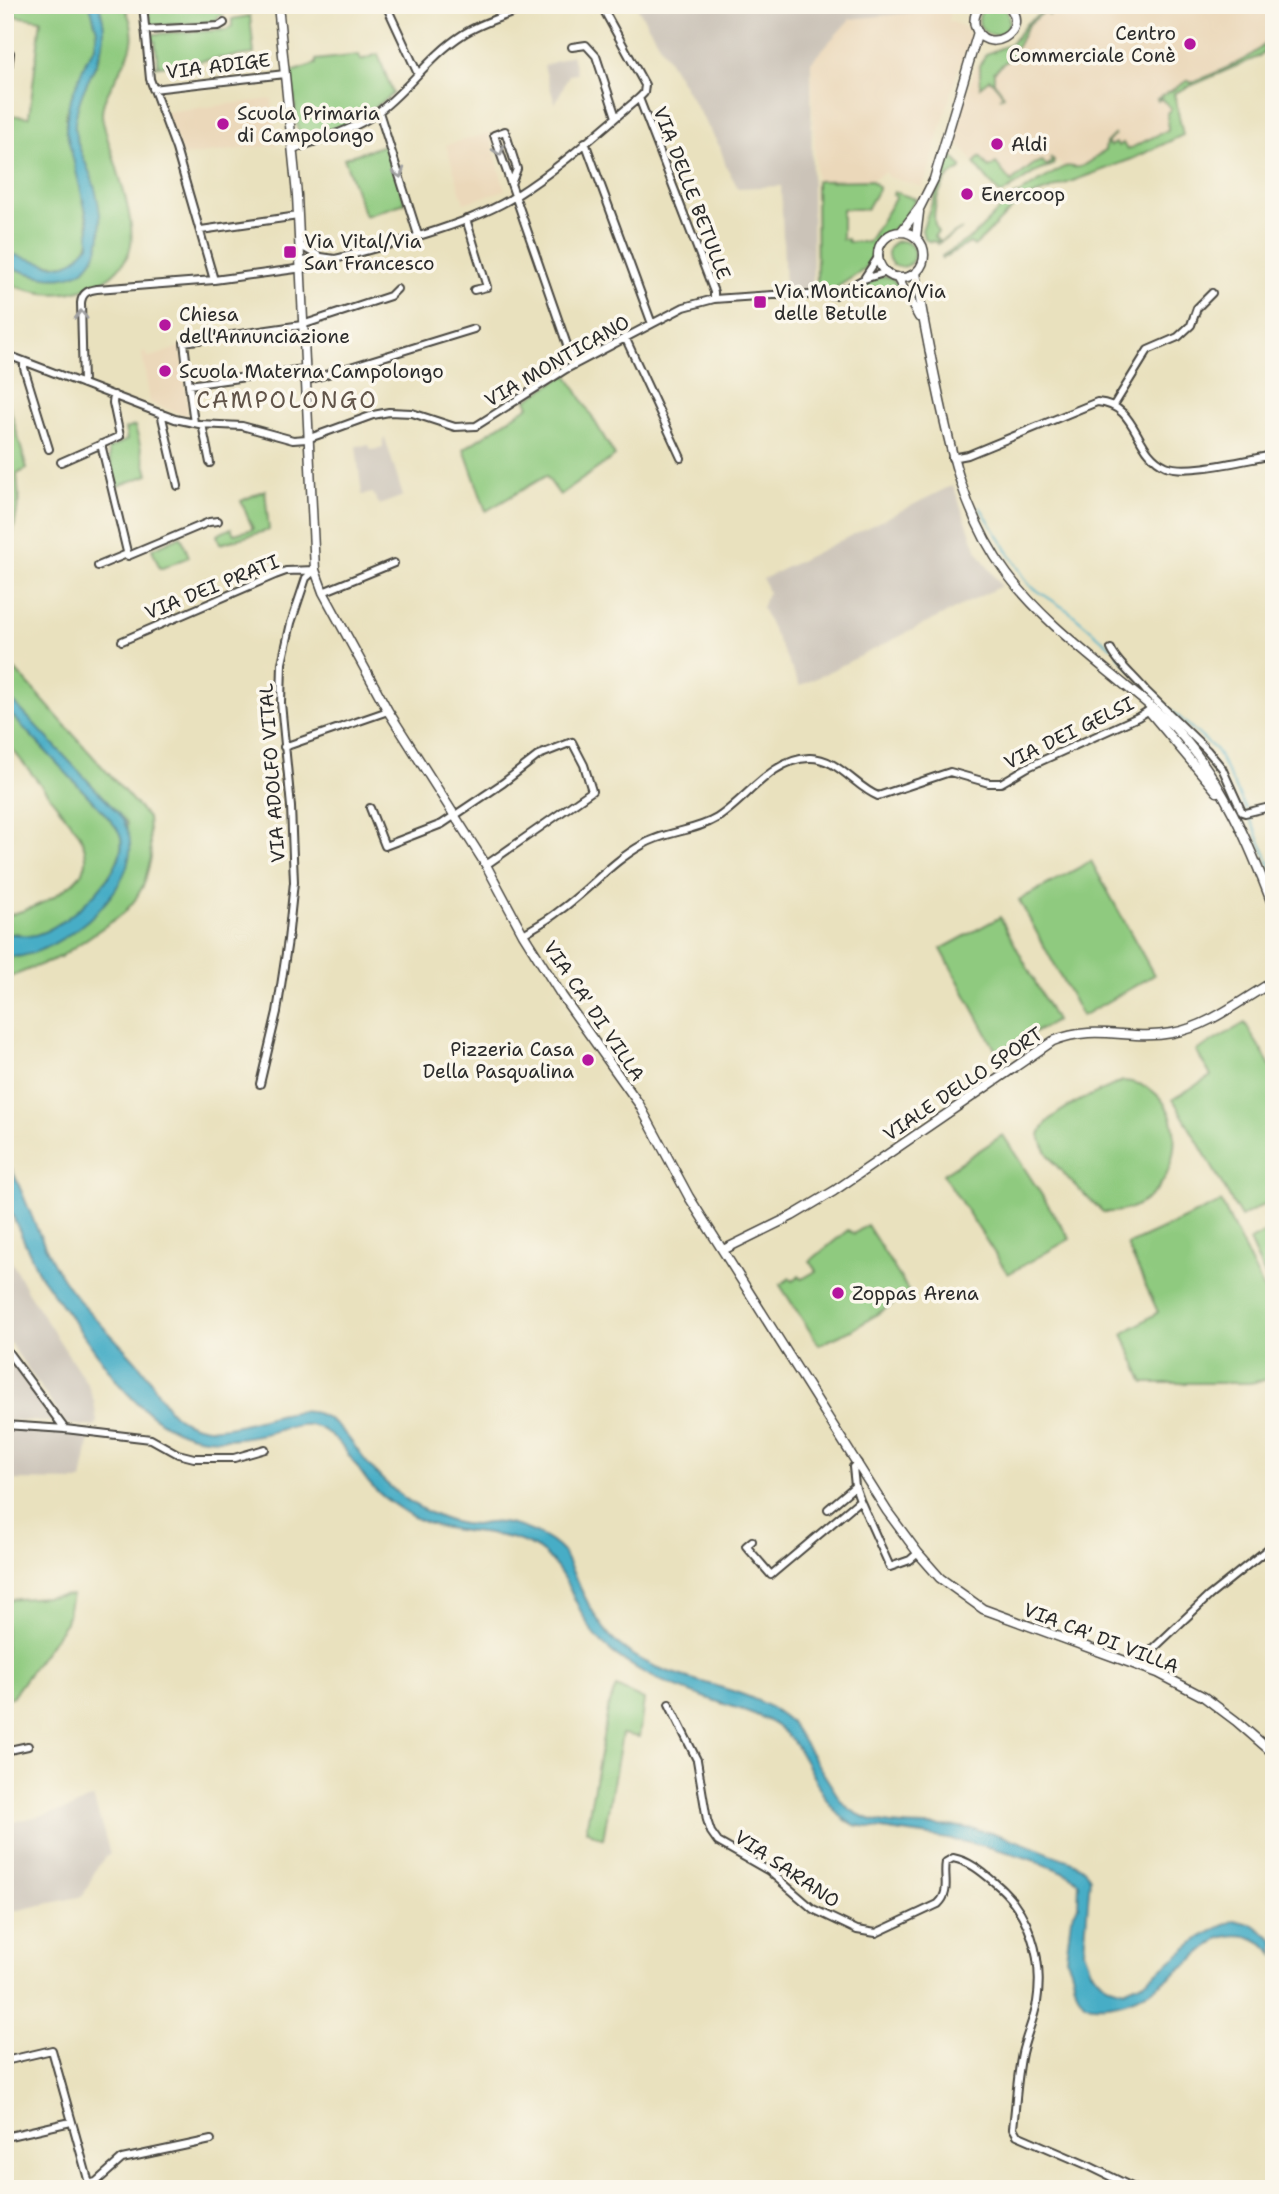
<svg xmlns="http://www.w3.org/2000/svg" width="1279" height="2194" font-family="'Shantell Sans',sans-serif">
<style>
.built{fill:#ebd8ba}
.industrial{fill:#cbc3b8}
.green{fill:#8fca7f;stroke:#5d7a55;stroke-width:2}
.water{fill:#47adc6;stroke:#396c78;stroke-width:2}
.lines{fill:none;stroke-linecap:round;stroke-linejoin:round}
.stream{stroke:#47adc6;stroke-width:2}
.minor-casing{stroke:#484641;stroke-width:10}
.tertiary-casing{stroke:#484641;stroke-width:11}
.minor{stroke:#fff;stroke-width:6}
.tertiary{stroke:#fff;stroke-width:8}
.oneway{stroke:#a0a0a0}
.poi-dot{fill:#b5179e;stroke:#fbf7ec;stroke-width:2.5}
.labels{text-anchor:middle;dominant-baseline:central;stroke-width:7;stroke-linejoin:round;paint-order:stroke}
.poi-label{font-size:19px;fill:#2b2b2b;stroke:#fbf7ec;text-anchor:start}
.street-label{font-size:19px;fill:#2b2b2b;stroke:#fbf7ec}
.quarter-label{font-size:23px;letter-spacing:2px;fill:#62554a;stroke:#fbf7ec}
</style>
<rect width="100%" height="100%" fill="#fbf7ec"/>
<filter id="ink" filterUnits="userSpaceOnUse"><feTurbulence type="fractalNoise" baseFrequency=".0143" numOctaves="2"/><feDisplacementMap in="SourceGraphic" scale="14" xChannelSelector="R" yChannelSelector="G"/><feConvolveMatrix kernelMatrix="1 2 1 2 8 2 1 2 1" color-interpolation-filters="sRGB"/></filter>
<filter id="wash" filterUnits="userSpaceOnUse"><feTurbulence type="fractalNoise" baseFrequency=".00686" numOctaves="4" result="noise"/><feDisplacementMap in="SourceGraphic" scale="28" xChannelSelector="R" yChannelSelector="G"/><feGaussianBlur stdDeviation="1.57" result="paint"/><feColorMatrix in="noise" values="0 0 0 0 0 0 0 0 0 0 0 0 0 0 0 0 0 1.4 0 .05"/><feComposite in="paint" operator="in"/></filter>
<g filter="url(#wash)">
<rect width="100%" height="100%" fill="#e9e1be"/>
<!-- built -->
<path class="built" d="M1047,5H1274V40L1260,56L1174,93L1183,135L1132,159L1083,177L1071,180L1059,162L1034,173L1013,186L989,168L980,157L974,163L952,135L977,64L980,65L989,51L1011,44L1027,23L1049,8Z
M950,9L949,21L965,27L969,32L970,41L956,76L928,173L922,187L888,177L885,172L871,180L816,181L811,62L850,18Z
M272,99L277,145L183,156L165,112Z
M489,133L505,190L464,203L446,145Z
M181,346L188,410L187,416L150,403L142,353L146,352L147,357L155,356Z"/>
<!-- industrial -->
<path class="industrial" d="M636,5H964V11L950,9L850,19L811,62L813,291L785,290L781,186L738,188L726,166L720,147Z
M572,55L577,74L569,75L555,104L544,66Z
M385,438L403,496L379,505L373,493L362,495L356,446L369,445L371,450L383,448V440Z
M953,485L977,551L1001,586L800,686L762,608L768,592L763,579Z
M5,1249L27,1291L88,1385L94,1401L97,1422L95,1427L66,1424L5,1336Z
M5,1353L54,1422L5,1420Z
M5,1426L84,1432L88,1437L89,1443L82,1481L5,1480Z
M93,1797L110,1853L96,1869L83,1896L5,1913V1824L69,1809Z"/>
<!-- green -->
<path class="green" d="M979 20a15 15 0 1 1 30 0a15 15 0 1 1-30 0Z
M9,5H90L97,30L95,47L86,61L66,113V130L80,181L90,236C81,282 35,261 5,252V142L8,115L29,117L41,20L8,15Z
M99,5H124C143,44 127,55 110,89C106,97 102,104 102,114C102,122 106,131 108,140C116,166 135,219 131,244C129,262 110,280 93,286C61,298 38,295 5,283V266C23,271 44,280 63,277C111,271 102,212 92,179C86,162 73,140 75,122C80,73 117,59 99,5Z
M223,5V14L218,17L215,22L154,26L150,24L148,6Z
M1047,9L1050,13L1049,15L1045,11L1028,25L1012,56L994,72V82L1004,95L1000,98L1003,94L990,79L980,87V65L986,54L1011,44L1027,23Z
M250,16L254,54L152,67L158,65L155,41L151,40L154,34L227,30L232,26V19Z
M1274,33V40L1260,56L1174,93L1183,135L1132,159L1024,199C1005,212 992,232 974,246L970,243L942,258V256L973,236L1010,199L1062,168C1069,164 1072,168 1079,167C1088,165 1098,156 1105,150L1106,143L1115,134L1107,143L1110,146L1116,143L1119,146L1123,143L1127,150L1168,130L1167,113L1171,109L1162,98L1158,101L1157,99L1189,80L1191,83C1220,70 1256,60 1274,33Z
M378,54L393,94L358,119L301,141L299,140L291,72L316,64V60L359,55L361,60Z
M388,144L405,203L365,216L344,158Z
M950,154L961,166V169C957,171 950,175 947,179C936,193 930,219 938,232L934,236L939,242L962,229L937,244L936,242L928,241L924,238L922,230Z
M980,157L989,168L996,163L1011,182L1034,164L1042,161L1047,166L1052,161L1050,157L1054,161L1053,165L1034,173L1002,194L998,192L974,163Z
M871,180L879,188L867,209H842V239H847L848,242H868L896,197L893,195L894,192L916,199L901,223L882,236L865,269L834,289L817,290L816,181Z
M888 254a13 13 0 1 1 26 0a13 13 0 1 1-26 0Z
M884,276L892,278L905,295L854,293L875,279Z
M567,374L615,456L560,495L546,476L486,511L464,449L529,406L526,400Z
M5,390L27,469L17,474L19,500L5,579Z
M135,426L148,475L116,487L108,449L127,440L125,429Z
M265,490L269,530L220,544L217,535L231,528L234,534L253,529L241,501Z
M181,536L189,557L160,569L152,549Z
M5,658L148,818L151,858L144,884L135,900L124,913L60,957L5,979V957L21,956L73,931L89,919L105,902L117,887L127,823L5,693Z
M5,708L107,816C112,822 118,827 120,834C130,862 84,910 63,923C52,930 40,934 27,938L17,933L5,935V916C28,910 46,903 65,889C89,872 91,860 79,833L5,740Z
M1091,861L1154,975L1082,1016L1019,900Z
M1000,917L1056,1021L997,1053L941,949Z
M1245,1023L1274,1072V1199L1241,1217L1173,1099L1211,1076L1196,1051Z
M1123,1081C1202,1086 1186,1217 1103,1212C1085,1194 1044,1161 1040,1135C1045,1111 1102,1091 1123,1081Z
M1003,1135L1070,1239L1008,1274L943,1174Z
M1221,1202L1274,1310V1378L1250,1383H1144L1123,1334L1158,1312L1127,1245Z
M867,1225L910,1293L852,1330L819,1345L780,1285L790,1278L792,1281L799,1276L802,1279L816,1271L810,1261L848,1230L854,1234Z
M1274,1227V1295L1249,1241Z
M72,1595L66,1622L12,1697L5,1698V1600Z
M616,1687L644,1700L639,1737L622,1734L603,1839L586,1830L609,1704Z"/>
<!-- water -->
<path class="water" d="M90,5H99C117,55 80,75 75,122C73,140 86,162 92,179C103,212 111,271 63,277C44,280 23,271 5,266V252L54,266L66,264L75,260L89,245V224L66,130L69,103L86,61L95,47L97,30Z
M5,693L118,813C163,869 74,945 22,956C17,957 10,956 5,957V935C20,931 25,940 41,933C69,923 133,868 120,834C117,827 112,822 107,816L5,708Z
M5,1156C25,1193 36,1235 58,1271C80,1309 117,1337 144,1371C164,1397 165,1420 202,1427C237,1435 290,1401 321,1415C342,1424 354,1447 368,1464C385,1484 406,1502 430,1513C444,1520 460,1525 475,1525C484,1524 493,1521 502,1523C523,1526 549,1536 563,1552C576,1578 591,1615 610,1636C659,1689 744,1676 792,1724L841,1801C868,1832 922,1824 960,1827C992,1830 1024,1843 1053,1855C1067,1860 1082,1863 1090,1877L1084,1951L1091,1970L1106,1985L1124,1990L1147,1980L1201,1937L1234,1920L1254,1925L1274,1940V1954C1259,1936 1239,1931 1218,1939C1182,1968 1135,2014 1085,2004C1072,1991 1076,1973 1066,1958L1071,1918L1078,1906L1079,1882C1071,1874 1061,1871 1051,1867C988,1841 921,1835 854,1825C816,1807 811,1751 778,1727C762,1715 743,1710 724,1704C683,1690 635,1675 602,1643C574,1615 570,1565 532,1546C490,1525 443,1540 402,1510C390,1502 378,1494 369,1483C353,1464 338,1430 310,1425C297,1423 277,1431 263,1434C198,1448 163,1434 119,1384L39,1274L5,1199Z"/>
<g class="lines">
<!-- stream -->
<path class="stream" d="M980,507L1029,585L1070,612L1111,647
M1117,654L1164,704L1216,750L1246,809
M1248,814L1274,873"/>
</g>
</g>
<g filter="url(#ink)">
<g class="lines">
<defs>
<path id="minor" d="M143,5L150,79L176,149L214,280
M386,5L418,74
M145,30L219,26L224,23
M5,46L10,53L5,95
M572,47L586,45L596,56L616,117
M153,89L285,74
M639,98L714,292V299
M379,112L418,235
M585,142L652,324
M294,149C320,139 351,131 374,115C407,92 428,57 462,35C483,21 510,15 533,5
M511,184L517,169L505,131L494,135L574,365
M466,219L487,287L474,290
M201,230L298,216
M299,245L319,256
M300,262L321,257L335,259C388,245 471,225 517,195C560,168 599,131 639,98L644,93L645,85L601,5
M865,277L879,256
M625,337L681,458
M5,354L175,419L199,424L242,426L293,440L307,439L373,415L389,412L412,413L455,427L476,426L566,369L684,307L714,299L773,295H835L864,279L887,272
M24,363V368L49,449
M304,369L189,385L184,342L302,325L390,296L397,289
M305,381L474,329
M83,384L81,303C82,293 88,290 97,289L214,280L311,267L333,260
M189,385L194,423
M1114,405L1148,350L1178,337L1191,325L1197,308L1212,293
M161,413L178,486
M202,424L210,463
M101,444L128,556L209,522L218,521
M952,458L968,455L1097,402C1139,405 1133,452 1166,466C1187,475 1248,459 1274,455
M61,462L120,436L113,403L114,395
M98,566L127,554
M323,592L394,563
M122,641L275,575L286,571L315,570
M1111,649C1116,662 1136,678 1146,691L1207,750L1222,768L1242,812L1245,813L1274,806
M284,747L388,711
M370,808L385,846L442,824L503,783L539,755L572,742L584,765L592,791L486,865
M523,934C535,927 548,920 559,911C588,891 611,862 642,845C665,831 694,832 717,818C746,800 771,759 809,758C837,757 855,787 878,796L950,772L989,783H1001L1028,767L1138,717L1151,709
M260,1084L277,1012L288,940L294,882L291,807L281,703L282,663L291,623L306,578L315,570
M5,1348L65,1429
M5,1425L65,1429L151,1439L178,1454L194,1458H234L265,1449
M858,1463L853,1467L855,1486L860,1500L890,1567L910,1560L918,1553
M828,1509L855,1486
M752,1541L746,1546L771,1575L860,1500
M1136,1665L1209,1596L1274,1544
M669,1704L697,1760L707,1820L711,1832L718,1842L769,1871L813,1909L857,1930L876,1933L938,1904C951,1892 943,1878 946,1862L953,1858C969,1861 981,1871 994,1882C1029,1910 1044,1958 1037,2002C1034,2019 1026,2036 1022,2053C1017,2077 1016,2103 1013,2128L1017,2135L1089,2166L1136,2189
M5,1751L28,1746
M5,2061L52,2050L89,2183
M5,2137L71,2122
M68,2189L96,2182L122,2159L211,2140"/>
<path id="tertiary" d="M278,5L297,195L315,570L323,592L388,711L486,865L523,934L562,996L639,1104L689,1197L887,1511L918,1553L940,1578L983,1609L1158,1673L1204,1697L1236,1721L1274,1754
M981,5C976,11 973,18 975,26C984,57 1033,33 1008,5
M901,232L920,207L934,179L978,32
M878 255a23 23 0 1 1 46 0a23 23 0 1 1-46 0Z
M916,237L919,212
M916,272C921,311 929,349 937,387C951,454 965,518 1007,574C1040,618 1085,652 1127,687C1143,700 1160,713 1175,728C1222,779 1250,845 1274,909
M897,277L919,317
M1149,711L1217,792
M723,1250L792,1216L834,1191L1053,1041C1096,1023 1129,1041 1172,1033C1208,1027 1243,999 1274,981"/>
</defs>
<!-- minor casing -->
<use href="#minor" class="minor-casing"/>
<!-- tertiary casing -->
<use href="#tertiary" class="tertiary-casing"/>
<!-- minor -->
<use href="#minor" class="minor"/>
<!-- tertiary -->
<use href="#tertiary" class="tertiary"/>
</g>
<!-- one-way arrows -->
<defs><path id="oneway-chevron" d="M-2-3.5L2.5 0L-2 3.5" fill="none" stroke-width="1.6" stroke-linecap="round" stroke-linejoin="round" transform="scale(1.75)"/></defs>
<g class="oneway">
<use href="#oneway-chevron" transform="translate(499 151) rotate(72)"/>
<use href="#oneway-chevron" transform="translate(399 173) rotate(73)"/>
<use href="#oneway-chevron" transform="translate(81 315) rotate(-91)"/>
</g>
</g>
<!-- markers -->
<g class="poi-dot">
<circle cx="1190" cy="44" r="7"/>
<circle cx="223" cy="124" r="7"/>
<circle cx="997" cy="144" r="7"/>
<circle cx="967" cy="194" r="7"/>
<rect x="283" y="245" width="14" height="14" rx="3.5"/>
<rect x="753" y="295" width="14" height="14" rx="3.5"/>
<circle cx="165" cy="325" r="7"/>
<circle cx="165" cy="371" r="7"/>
<circle cx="588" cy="1060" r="7"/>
<circle cx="838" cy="1293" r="7"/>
</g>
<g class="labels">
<!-- poi labels -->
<g class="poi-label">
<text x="1176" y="33" text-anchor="end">Centro<tspan x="1176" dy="22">Commerciale Conè</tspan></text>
<text x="237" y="113">Scuola Primaria<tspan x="237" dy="22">di Campolongo</tspan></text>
<text x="1011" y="144">Aldi</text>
<text x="981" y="194">Enercoop</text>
<text x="304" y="241">Via Vital/Via<tspan x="304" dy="22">San Francesco</tspan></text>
<text x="774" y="291">Via Monticano/Via<tspan x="774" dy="22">delle Betulle</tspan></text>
<text x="179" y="314">Chiesa<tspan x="179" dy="22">dell'Annunciazione</tspan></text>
<text x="179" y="371">Scuola Materna Campolongo</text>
<text x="574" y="1049" text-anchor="end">Pizzeria Casa<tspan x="574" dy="22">Della Pasqualina</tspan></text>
<text x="852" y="1293">Zoppas Arena</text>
</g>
<!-- street labels -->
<g class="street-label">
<text transform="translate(218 66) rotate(-7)">VIA ADIGE</text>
<text transform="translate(692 193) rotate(69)">VIA DELLE BETULLE</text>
<text transform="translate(557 361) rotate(-30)">VIA MONTICANO</text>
<text transform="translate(212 587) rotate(-22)">VIA DEI PRATI</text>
<text transform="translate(1069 733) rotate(-26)">VIA DEI GELSI</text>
<text transform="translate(272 773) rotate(-94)">VIA ADOLFO VITAL</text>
<text transform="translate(594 1011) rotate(56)">VIA CA' DI VILLA</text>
<text transform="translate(963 1084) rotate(-34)">VIALE DELLO SPORT</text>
<text transform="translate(1101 1638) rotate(21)">VIA CA' DI VILLA</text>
<text transform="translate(787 1869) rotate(34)">VIA SARANO</text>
</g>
<!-- quarter labels -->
<g class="quarter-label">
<text x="287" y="400">CAMPOLONGO</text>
</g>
</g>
<!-- margin -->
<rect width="1279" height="2194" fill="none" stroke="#fbf7ec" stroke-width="28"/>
</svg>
